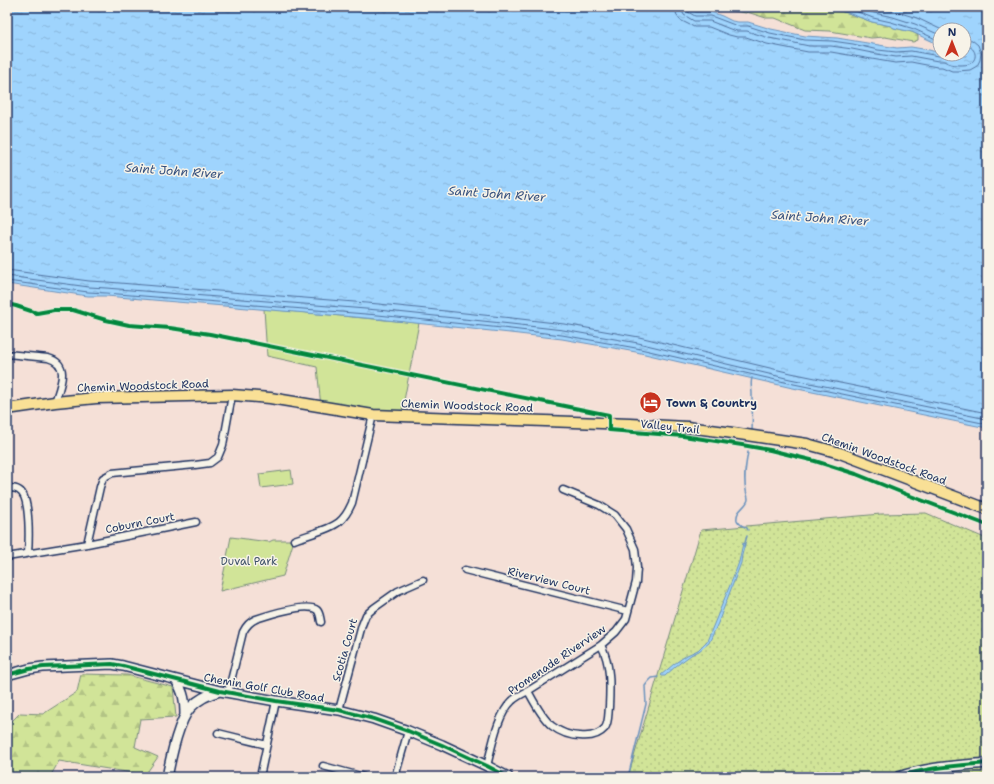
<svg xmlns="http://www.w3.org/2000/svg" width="994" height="784" font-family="'Shantell Sans',sans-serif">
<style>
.grass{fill:url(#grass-dots);stroke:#768a7b}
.forest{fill:url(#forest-firs);stroke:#768a7b}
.green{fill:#d1e498;stroke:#768a7b}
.water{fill:url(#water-ripples);stroke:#6a92bd}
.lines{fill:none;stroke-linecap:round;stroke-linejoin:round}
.shore{stroke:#50719e;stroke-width:1}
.stream{stroke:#6a92bd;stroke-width:1.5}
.street-casing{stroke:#1b2f5e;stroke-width:9}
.secondary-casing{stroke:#1b2f5e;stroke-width:12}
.primary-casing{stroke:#1b2f5e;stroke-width:13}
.street{stroke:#f7f3e8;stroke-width:6}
.secondary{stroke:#f7f3e8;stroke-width:9}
.primary{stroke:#f9e096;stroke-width:10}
.cycleway-casing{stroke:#f7f3e8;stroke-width:6}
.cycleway{stroke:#00873e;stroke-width:4}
.labels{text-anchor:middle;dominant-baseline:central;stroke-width:3;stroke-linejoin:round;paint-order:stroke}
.street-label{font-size:11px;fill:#1b2f5e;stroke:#f7f3e8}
.poi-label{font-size:11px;font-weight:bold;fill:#1b2f5e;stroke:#f7f3e8;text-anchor:start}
.park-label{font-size:11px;fill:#3f536a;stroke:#f7f3e8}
.water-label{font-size:12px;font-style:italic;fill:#35507e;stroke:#f7f3e8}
</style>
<defs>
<pattern id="grass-dots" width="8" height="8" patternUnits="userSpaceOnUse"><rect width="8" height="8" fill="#d1e498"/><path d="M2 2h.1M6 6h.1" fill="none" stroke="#b3c485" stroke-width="1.8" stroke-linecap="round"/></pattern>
<pattern id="forest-firs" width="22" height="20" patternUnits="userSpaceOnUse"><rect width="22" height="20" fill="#d1e498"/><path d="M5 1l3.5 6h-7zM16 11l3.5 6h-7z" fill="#b3c485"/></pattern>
<pattern id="water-ripples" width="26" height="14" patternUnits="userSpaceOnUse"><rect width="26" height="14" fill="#9fd4fd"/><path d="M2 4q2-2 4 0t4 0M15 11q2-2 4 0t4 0" fill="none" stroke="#88b6db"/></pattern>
</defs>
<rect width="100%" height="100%" fill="#f5e0d7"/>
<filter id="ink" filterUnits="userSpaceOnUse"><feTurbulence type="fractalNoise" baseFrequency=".025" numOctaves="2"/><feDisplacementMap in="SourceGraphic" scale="8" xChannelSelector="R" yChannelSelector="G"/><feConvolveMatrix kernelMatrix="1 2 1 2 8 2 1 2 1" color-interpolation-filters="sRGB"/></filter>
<g filter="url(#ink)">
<!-- grass -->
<path class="grass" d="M926,513L987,539V777H628L701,530L881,514Z"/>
<!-- forest -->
<path class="forest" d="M719,7H823L848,13L872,22L891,26L894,28L912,32L918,35V40L913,42L885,37L871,38L830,31L805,30L775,18H766L747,12L746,13L729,10Z
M81,674L127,675L173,687L176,717L140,719L135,747L158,757L145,775L59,761L50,777H7V726L20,713L43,714L77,692Z"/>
<!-- green -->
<path class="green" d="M264,309L419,323L401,416L321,407L317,367L267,356Z
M291,470L293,484L261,488L259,474Z
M231,537L269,542L273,540H294L283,576L220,591Z"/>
<!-- water -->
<path class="water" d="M7,7H688L696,12H711L722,16L732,21L738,22H748L771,29L805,36L837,38L897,48L911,47L929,50L940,53V54L957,56H966V55L964,53V30H940V45L912,32L894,28L891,26L872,22L848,13L823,7H987V428L788,387L636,352L562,339L510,333L377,319L106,296H88L7,284Z
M743,543L745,544L742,555L741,563L718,623L709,643L699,651L691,655L676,666L665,676H662L661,675L674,664L687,655L698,650L707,641L735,573L739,562Z"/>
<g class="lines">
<!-- shore -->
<path class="shore" d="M675,7L676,12L677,16L680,20L694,27H709L729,35L737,37H746L767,44L808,52H831L895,63L911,62L916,63L937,67H942L952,71H958L970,70L977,66L980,60L981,53L978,45L972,40L964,39
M681,7L682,11L684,15L694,21H710L730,29L737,31H747L769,38L785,41L809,46H831L852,49L877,54L896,57L911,56L938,61H944C949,64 953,65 959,65C963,65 968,65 971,63C980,56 973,45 964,45
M686,7L688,12L695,16H711L732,24L738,26H748L770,33L805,40L832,41L853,44L878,50L896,52L911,51L939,56H942L943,54
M840,7L850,9L873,18L891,22L914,29L940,41
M857,7L874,13L893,17L915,24L940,35
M874,7L894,11L917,18L942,30
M7,270L89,281L107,282L379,304L512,318L564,324L639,337L791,373L987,413
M7,276L89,287L106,288L378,310L511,324L563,330L638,343L790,379L987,419
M7,281L88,292L106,293L378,315L511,329L562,335L636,348L789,383L987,424"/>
<!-- stream -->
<path class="stream" d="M752,378C750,384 752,388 752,394C752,406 753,418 752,430
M748,530L747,528C743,526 739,525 737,520C735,510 748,506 748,499C748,496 746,493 746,490C743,478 746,464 748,452
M744,546L747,536
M628,777L646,704L645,686L648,682L652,678L658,677"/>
<defs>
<path id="street" d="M7,354L48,358C71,364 60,386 55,402
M7,488C13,488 18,488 22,493C30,503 29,540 28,553
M294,540C307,535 329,530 339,522C345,517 349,510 352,503L373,415
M87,544L100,487L103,478L112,473L195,465L210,463L218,457L223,445L232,395
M7,557L87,544L196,522
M465,570L628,611
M528,691C534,702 542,718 552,726C560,732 570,736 580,736C589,737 599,735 605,728C609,722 608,714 609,707C610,686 611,664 601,645
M228,693L243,632C246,626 249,622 256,619C268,615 307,602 317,610C320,613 320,617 321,622
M339,710L362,625L366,615L374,608L398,591L423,580
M218,733L267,745
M323,766L364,777
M487,766C492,747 497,715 512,701C516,697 522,694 528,691L601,645L616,632L626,619L636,582L637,568L635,549L626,529L615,515L599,505L563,490
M260,777L276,701
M395,777L408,731"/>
<path id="secondary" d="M7,675L29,669L43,667L112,664L123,666L220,691L276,701L339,710L374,719L408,731L442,745L487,766L508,777
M176,680C184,693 185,701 185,716
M167,777C171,758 178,721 191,707C199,699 209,694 220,691
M899,777C927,767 958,766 987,763"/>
<path id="primary" d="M7,409L55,402L96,398L232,395L270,398L373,415L630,424L687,427L726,432L807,444L840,453L987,509"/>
</defs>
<!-- street casing -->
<use href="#street" class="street-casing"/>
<!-- secondary casing -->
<use href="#secondary" class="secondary-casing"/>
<!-- primary casing -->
<use href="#primary" class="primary-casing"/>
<!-- street -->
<use href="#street" class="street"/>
<!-- secondary -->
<use href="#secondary" class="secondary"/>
<!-- primary -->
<use href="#primary" class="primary"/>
<defs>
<path id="cycleway" d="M7,304L16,306L37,313L54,310H73L106,320L129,325L170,328L210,334L609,415V430L683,436L742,445L770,450L815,461L856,474L908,495L987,525
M7,675L29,669L43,667L112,664L123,666L220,691L276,701L339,710L374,719L408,731L442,745L487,766L508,777
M899,777C927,767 958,766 987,763"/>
</defs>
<!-- cycleway casing -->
<use href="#cycleway" class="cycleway-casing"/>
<!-- cycleway -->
<use href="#cycleway" class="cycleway"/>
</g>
</g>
<!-- icons -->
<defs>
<symbol id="hotel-disc" viewBox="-11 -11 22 22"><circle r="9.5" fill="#c8321e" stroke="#f7f3e8"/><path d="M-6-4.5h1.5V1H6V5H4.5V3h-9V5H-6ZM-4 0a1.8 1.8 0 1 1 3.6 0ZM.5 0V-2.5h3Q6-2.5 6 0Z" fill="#fff"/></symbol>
</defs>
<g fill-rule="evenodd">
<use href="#hotel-disc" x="638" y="390" width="25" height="25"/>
</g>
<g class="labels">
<!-- street labels -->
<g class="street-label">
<text transform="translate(143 386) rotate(-2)">Chemin Woodstock Road</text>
<text transform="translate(467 406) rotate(2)">Chemin Woodstock Road</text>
<text transform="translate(670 427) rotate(6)">Valley Trail</text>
<text transform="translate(884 459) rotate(20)">Chemin Woodstock Road</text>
<text transform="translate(140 523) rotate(-11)">Coburn Court</text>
<text transform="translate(549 581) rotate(14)">Riverview Court</text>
<text transform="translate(345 650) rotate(-74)">Scotia Court</text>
<text transform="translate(557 660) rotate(-34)">Promenade Riverview</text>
<text transform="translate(264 688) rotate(10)">Chemin Golf Club Road</text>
</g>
<!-- poi labels -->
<g class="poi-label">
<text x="666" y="403">Town &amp; Country</text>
</g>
<!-- park labels -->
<g class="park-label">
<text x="249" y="561">Duval Park</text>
</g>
<!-- water labels -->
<g class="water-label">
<text transform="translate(174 171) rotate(4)">Saint John River</text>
<text transform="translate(497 194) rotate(4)">Saint John River</text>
<text transform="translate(820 218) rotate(4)">Saint John River</text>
</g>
</g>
<!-- margin -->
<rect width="994" height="784" fill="none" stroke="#f7f3e8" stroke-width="24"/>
<rect x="12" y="12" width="970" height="760" fill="none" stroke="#1b2f5e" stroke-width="1.5" filter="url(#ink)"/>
<!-- north arrow -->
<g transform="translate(952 42)"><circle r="19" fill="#f7f3e8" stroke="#9fa5b1"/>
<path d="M0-3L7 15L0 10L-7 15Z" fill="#c8321e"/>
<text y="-6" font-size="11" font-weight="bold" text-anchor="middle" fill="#1b2f5e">N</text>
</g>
</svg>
